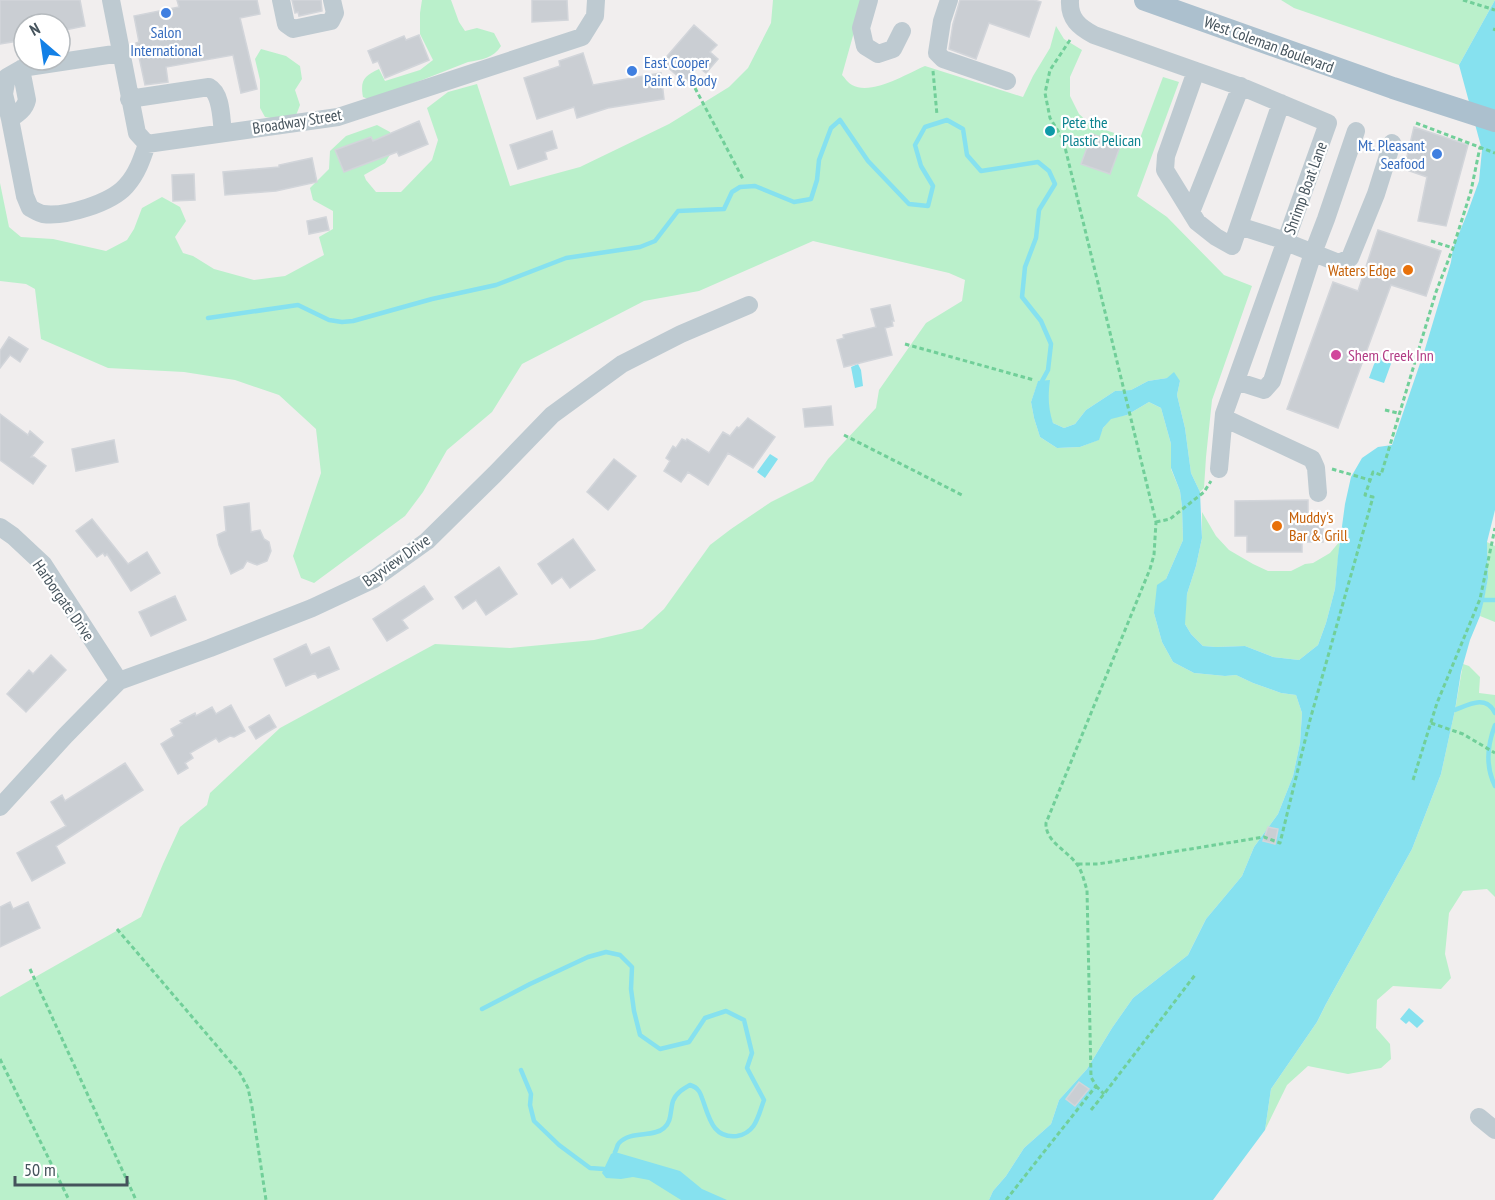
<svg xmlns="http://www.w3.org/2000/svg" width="1495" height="1200" font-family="'PT Sans Narrow',sans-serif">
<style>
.green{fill:#baf0cb}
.water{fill:#86e1ef}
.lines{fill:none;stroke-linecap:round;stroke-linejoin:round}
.stream{stroke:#86e1ef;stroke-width:4.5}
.building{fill:#caced3;stroke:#d2d5da;stroke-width:1.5}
.path{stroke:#71cf99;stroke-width:3;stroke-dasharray:4.5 3;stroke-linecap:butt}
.minor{stroke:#becad1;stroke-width:18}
.major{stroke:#acc0ce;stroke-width:22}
.shop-dot{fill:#3f7fe0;stroke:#fff;stroke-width:2}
.culture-dot{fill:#0f9aa8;stroke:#fff;stroke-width:2}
.food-dot{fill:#e8710a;stroke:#fff;stroke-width:2}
.hotel-dot{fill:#d1479c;stroke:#fff;stroke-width:2}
.labels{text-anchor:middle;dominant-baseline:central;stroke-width:4.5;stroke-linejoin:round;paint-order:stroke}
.shop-label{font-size:16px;fill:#366cbe;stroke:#fff}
.street-label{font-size:16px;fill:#45535c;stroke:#fff}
.culture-label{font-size:16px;fill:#0d838f;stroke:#fff;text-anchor:start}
.food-label{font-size:16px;fill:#c56008;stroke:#fff;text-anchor:end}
.hotel-label{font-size:16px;fill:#b23c85;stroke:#fff;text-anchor:start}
</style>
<rect width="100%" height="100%" fill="#f1eeee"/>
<!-- green -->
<path class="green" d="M422,0H451L459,22L465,31L477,28L494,33L501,46C494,58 481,60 468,62L371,100L363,97C360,80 364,76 379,69L385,81L420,70L433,60L420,34V13Z
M773,0H863L842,75C845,78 848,83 852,85C871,96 906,74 925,66L1023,97L1033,76L1050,48L1056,26L1064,39L1082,50L1070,77V96L1079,114L1093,126L1139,141L1163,77L1179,82L1137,196L1167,217L1224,275L1252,286L1212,400L1206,457L1204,488L1200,492L1191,473L1185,428L1177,395L1180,381L1167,378L1148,381L1131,390L1115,391L1086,410L1075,424L1064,428L1053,423L1049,413L1048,395L1038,382L1031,402L1034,418L1040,437L1057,448L1080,447L1098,440L1103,428L1111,418L1127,415L1149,402L1161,408L1171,444V469L1180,491L1182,507L1183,540L1166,579L1154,613L1162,642L1173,662L1194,673L1225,676L1236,675L1253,683L1281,693L1296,695L1302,713L1300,743L1293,776L1278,814L1254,847L1242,876L1206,919L1188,955L1133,998L1112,1028L1087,1069L1059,1100L1051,1124L1024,1148L1006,1176L993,1191L989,1200H0V997L141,917L163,864L180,827L207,805L210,793L280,728L435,644L510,648L594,640L642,629L664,609L710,545L731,529L771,502L813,481L828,459L876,408L879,390L926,323L962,301L965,280L949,273L813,241L699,291L644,301L522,364L492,412L447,450L423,492L405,516L314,583L301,578L293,556L321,473L316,429L279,395L235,380L184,372L108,368L41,339L35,289L26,284L0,281V183L9,227L21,237L53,239L106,251L127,240L134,229L142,208L162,197L180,207L186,221L175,237L183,253L193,256L214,269L254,280L285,276L324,255L319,237L333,229V211L313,200L310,188L329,169L330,151L346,136L377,125L390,132L394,148L385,163L364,175L366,180L376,192H401L432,160L438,140L427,108L448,92L477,84L510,186L580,167L669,124L729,87L748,68L771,23Z
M1281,0H1495L1459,65L1294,8Z
M261,49L286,56L300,66L302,79L295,90L300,105L295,118L277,119L265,117L260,108V80L255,59Z
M1202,512L1216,536L1229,550L1253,564L1268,571H1291L1305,564L1313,563L1330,553L1340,541L1335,589L1326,623L1318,645L1299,660L1273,657L1245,646L1216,647L1203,646L1191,634L1185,624V607L1187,594L1196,566L1202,538Z
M1487,542L1495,546V622L1480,616L1488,578Z
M1463,664L1469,666L1480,677L1479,693L1495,695V897L1487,889L1463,891L1449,913L1445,954L1451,978L1441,989L1393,986L1377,1000L1376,1028L1390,1044L1391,1059L1381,1068L1348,1074L1308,1066L1287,1085L1265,1130L1271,1089L1317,1022L1326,1004L1412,849L1441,774L1455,710Z"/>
<!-- water -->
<path class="water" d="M1495,0V510L1487,542L1488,578L1484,600L1480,616L1470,640L1461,672L1455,710L1441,774L1412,849L1326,1004L1317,1022L1271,1089L1265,1130L1213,1200H989L993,1191L1006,1176L1024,1148L1051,1124L1059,1100L1087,1069L1112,1028L1133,998L1188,955L1206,919L1242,876L1254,847L1278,814L1293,776L1300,743L1302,713L1296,695L1281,693L1253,683L1236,675L1225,676L1194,673L1173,662L1162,642L1154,613L1157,585L1166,579L1183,540L1182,507L1180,491L1171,468V444L1161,408L1149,402L1127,415L1111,419L1103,428L1099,440L1080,447L1057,448L1040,437L1034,418L1031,402L1038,381L1050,380C1048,395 1048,408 1053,423L1064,428L1075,424L1086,410L1115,391L1131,390L1148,381L1167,378L1174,372L1180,381L1177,395L1185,428L1191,473L1200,492L1202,538L1196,566L1187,594L1185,624L1191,634L1203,646L1216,647L1245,646L1273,657L1299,660L1318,645L1326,623L1335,589L1338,556L1345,504L1351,477L1362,458L1378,447L1392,445L1425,349L1451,262L1453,248L1467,214L1479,181L1482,150L1459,65Z
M1377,356L1392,361L1384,383L1369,378Z
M858,364L861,370L863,386L855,388L851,367Z
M770,454L778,459L765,478L757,472Z
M1409,1008L1424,1021L1417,1028L1409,1021L1406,1024L1400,1019Z
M615,1152L680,1171L702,1189L727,1200H681L649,1180L633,1177L621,1179L606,1178L602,1173L611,1154Z"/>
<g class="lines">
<!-- stream -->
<path class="stream" d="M208,318L298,305L329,320L342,322L353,321L432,299L496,285L566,258L640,247L655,241L678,211L724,209L732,192L740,187L755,186L794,202L811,199L817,180L819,160L831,128L840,120L868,161L909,204L928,206L933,186L921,166L915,145L925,127L947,120L963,129L967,155L981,171L1038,162L1049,171L1055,184L1039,210L1036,238L1025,267L1022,297L1041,321L1051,344L1048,370L1042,381V384
M1484,600H1495
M1455,710C1470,704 1486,695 1495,713
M1495,725C1487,746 1485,766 1495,786
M482,1009L530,984L588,957L606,952L620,955L632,967L631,989L634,1011L640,1035L660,1049L689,1042L705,1018L726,1011L744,1020L752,1053L747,1068L764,1100C758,1116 756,1133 737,1136C712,1139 709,1116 702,1098C701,1095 700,1092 698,1090C696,1087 693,1086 690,1085C683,1089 676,1093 673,1101C670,1110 672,1122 664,1128C653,1138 631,1130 619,1143C617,1145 617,1149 615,1152
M521,1070L531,1094L530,1105L534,1121L559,1145L590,1168L604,1169"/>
</g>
<!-- building -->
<path class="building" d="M0,0H80L85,26L60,31V24H24V40L0,44Z
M177,0H257L260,14L240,18L257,89L241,93L233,55L166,67L168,82L145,85L136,43L139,42L134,16L179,7Z
M292,0H321L322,11L299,16L298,12L295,13Z
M532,0H567L568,20L532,22Z
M960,0H1034L1041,2L1029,37L989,23L976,59L949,49L953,24Z
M694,25L717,45L710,52L718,59L706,73L698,67L685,83L662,62Z
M419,35L429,60L385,78L378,61L373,63L368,51L404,36L406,40Z
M583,53L593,85L661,73L664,99L608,108L577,118L574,107L537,119L524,78L560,66L559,61Z
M419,121L428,144L399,156L397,152L344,172L335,150L371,137L373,141Z
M1414,127L1468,145L1446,226L1418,221L1427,177L1404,169Z
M552,131L557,148L545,152L547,159L518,169L510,145Z
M1092,134L1121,144L1110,174L1081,164Z
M312,158L317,182L276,191L225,195L223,172L279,167V165Z
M194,174L195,200L173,201L172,175Z
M326,217L329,230L309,234L307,221Z
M1378,230L1441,251L1426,296L1391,285L1338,428L1287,409L1333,282L1358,291Z
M890,305L894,321H892L893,326L885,328L892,355L844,367L837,340L844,338L843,335L876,327L871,309Z
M9,337L28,349L20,362L10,355L0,368V351Z
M831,406L833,425L805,427L803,409Z
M0,414L28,435L30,431L43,442L31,457H34L46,466L33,484L0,460Z
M748,418L775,437L753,468L728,453L708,485L688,472L681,482L664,471L670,461L666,458L673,446L676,448L682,439L686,441L687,439L709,453L723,432L730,436L737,427L739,428Z
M114,440L118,462L76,471L72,449Z
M614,459L636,476L608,510L587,492Z
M1308,500V520H1323V542H1302V552H1247V536H1235V501Z
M249,503L251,532L260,530L264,539L269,542L271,551L267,561L257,565L247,561L243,568L231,574L219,545L217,535L226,531L224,507Z
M92,519L128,564L147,552L160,573L131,591L107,554L105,556L103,553L97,557L76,531Z
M573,539L595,570L570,588L562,577L552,584L538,564Z
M499,567L517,594L486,615L476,600L463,609L455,597Z
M424,586L433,599L402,620L408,628L387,641L373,619Z
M175,596L186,620L151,636L139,612Z
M306,644L311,655L329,647L339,669L318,678L315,673L286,686L274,659Z
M51,655L66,670L26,712L7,694L29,670L33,674Z
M231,705L245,731L234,737L230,736L219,742L216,738L190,753L193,758L185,763L188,768L178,774L161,744L174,736L171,729L182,723L180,721L195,713L196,716L212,707L216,714Z
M269,715L276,727L256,739L249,727Z
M125,763L143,790L56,846L65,863L32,881L17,853L66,826L51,802L62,795L65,801Z
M1268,827L1278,829L1275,844L1263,841Z
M10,902L13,909L28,902L40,928L0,947V907Z
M1079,1082L1089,1089L1075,1106L1066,1099Z"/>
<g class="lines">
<!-- path -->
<path class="path" d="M1463,0L1495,10
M1494,31L1495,28
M933,71L937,115
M695,88L743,179
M1416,123L1495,153
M1431,241L1453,248
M905,344L1034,380
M1385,410L1398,413
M844,435L962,495
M1332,469L1370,480
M1156,522L1170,519L1204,492L1211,481
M1431,723L1463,734L1495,753
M1413,780L1437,703L1480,599L1495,528
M1078,864H1098L1264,837L1280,843L1310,720L1373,497L1365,495L1373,472L1381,475L1436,292L1453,248L1471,191L1480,147
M117,929L240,1073L248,1088L252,1107L266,1200
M30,969L136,1200
M0,1059L69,1200
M1096,1086L1104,1094
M1091,1110L1104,1094L1195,975
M1006,1200L1096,1086L1091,1077L1087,890C1084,881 1082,870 1076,863C1066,850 1045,841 1046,823L1150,569L1154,555L1156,522L1063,139L1050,118L1045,93L1050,70L1070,40"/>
<!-- minor -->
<path class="minor" d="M111,0L137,133L147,144L338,117L582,37L595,16L596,0
M281,0L286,24L293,29L331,21L335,13L332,0
M869,0L861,28L865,46L878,54L893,49L902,31
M949,0L942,21L937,53L943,59L1007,81
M1070,0C1069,19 1079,27 1094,35L1247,89L1328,123L1224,414L1219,469
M121,53L28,67L21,69L7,77L4,94L10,119L25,196L30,208C34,210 39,213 43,214C66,217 111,203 126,186C137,174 142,159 147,144
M1196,71L1166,156L1165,170L1197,222L1216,237L1232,246L1281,103
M129,99L209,87C222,94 221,119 223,133
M10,119C18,114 25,109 27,100L21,69
M1191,212L1241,86
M1239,226L1286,241
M1286,242L1339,263L1350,258L1376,194L1392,143
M1236,381L1264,390L1272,381L1313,253L1326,219L1356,131
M1224,418L1312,459L1316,468L1318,493
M0,527L13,536L43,564L119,681
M0,807L65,736L119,681L210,648L312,608L374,579L427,541L495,474L552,415L622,364L681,334L749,305
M1479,1117L1495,1130"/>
<!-- major -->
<path class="major" d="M1145,0L1393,88L1495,121"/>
</g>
<!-- markers -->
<g class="shop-dot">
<circle cx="166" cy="13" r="6"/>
<circle cx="632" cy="71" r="6"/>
<circle cx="1437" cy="154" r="6"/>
</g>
<circle class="culture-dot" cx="1050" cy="131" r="6"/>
<g class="food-dot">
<circle cx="1408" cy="270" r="6"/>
<circle cx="1277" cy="526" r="6"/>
</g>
<circle class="hotel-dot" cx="1336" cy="355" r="6"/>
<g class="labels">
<!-- shop labels -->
<g class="shop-label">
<text x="166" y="32">Salon<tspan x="166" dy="18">International</tspan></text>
<text x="644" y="62" text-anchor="start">East Cooper<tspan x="644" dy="18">Paint &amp; Body</tspan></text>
<text x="1425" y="145" text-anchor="end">Mt. Pleasant<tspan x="1425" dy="18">Seafood</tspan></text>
</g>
<!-- street labels -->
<g class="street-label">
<text transform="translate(1269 44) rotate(20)">West Coleman Boulevard</text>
<text transform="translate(297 121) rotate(-9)">Broadway Street</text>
<text transform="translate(1305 188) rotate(-70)">Shrimp Boat Lane</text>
<text transform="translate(396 560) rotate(-35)">Bayview Drive</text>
<text transform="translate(64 600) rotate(55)">Harborgate Drive</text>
</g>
<!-- culture labels -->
<g class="culture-label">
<text x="1062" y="122">Pete the<tspan x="1062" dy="18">Plastic Pelican</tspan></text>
</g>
<!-- food labels -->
<g class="food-label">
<text x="1396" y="270">Waters Edge</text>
<text x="1289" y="517" text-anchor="start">Muddy's<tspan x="1289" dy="18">Bar &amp; Grill</tspan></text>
</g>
<!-- hotel labels -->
<g class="hotel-label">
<text x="1348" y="355">Shem Creek Inn</text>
</g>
</g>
<!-- north arrow -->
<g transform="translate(42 42) rotate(331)"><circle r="28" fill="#ffffff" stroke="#b5babe" stroke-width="1.5"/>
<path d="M0-4.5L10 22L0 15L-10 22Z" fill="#1380e6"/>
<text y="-9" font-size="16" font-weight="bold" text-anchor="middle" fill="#45535c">N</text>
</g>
<!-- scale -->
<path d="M15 1176v9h112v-9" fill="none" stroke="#45535c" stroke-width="3"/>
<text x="24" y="1176" font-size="18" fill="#45535c" stroke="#ffffff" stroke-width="4.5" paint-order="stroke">50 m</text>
</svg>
